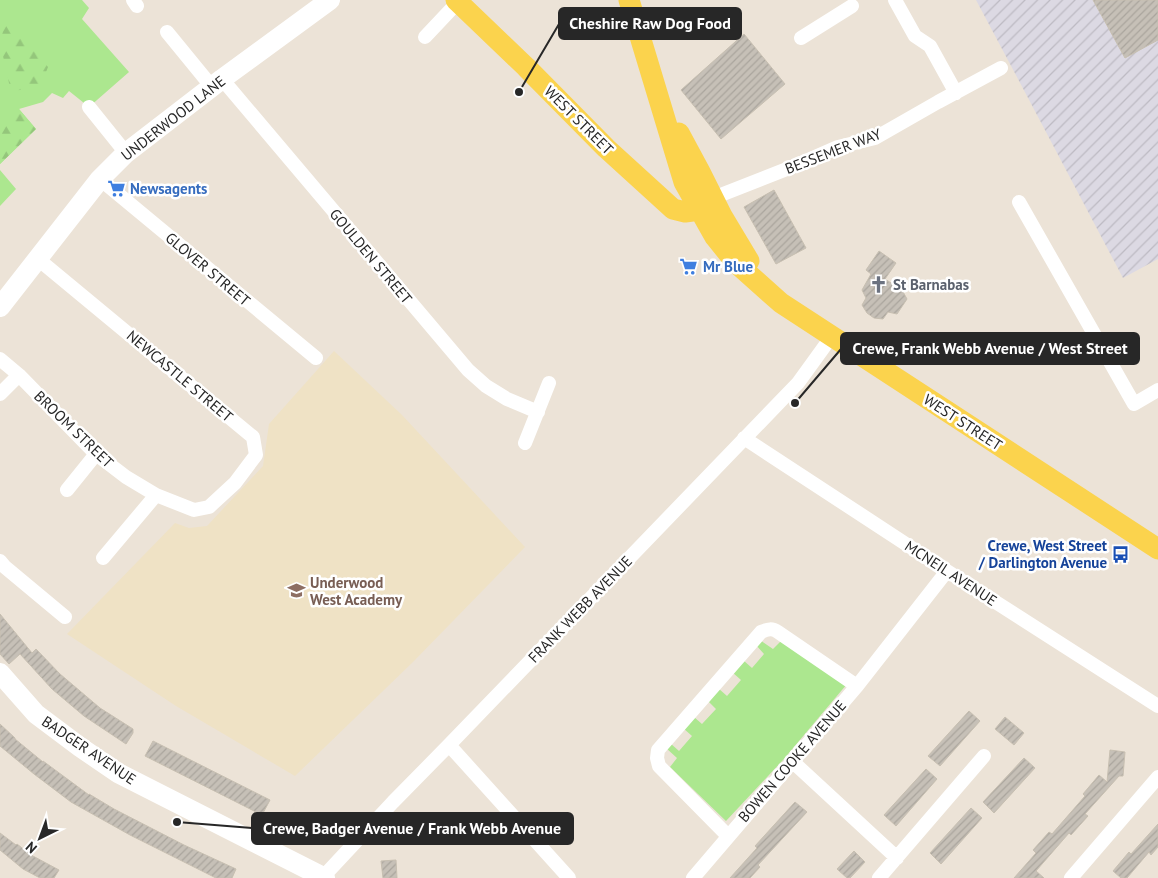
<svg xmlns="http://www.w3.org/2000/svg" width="1158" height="878" font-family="'PT Sans',sans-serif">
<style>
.industrial{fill:url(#industrial-furrows)}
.education{fill:#efe2c5}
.grass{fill:#ace78f}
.forest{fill:url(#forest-firs)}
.building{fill:url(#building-hatch);stroke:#c7bfb1}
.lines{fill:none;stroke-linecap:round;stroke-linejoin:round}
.street{stroke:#fff;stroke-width:14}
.secondary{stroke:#fff;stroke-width:20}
.primary{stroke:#fbd34d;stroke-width:21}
.labels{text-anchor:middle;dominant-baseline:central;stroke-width:5;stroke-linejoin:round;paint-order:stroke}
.street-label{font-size:15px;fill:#272727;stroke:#fff}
.shop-label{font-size:15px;font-weight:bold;fill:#366cbe;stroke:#fff;text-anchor:start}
.worship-label{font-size:15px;font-weight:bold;fill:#5b616d;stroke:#fff;text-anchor:start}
.transit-label{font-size:15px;font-weight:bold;fill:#164399;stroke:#fff;text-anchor:end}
.education-label{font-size:15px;font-weight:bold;fill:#785e54;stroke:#fff;text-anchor:start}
.leader{fill:none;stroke:#272727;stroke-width:2}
.callout-dot{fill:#272727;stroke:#fff;stroke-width:2}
.callout{fill:#272727;stroke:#272727;stroke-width:2}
.callout-label{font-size:16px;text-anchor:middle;font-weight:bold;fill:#fff}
</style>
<defs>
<pattern id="industrial-furrows" width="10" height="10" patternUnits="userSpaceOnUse" patternTransform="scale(1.25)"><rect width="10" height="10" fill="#dcd9e3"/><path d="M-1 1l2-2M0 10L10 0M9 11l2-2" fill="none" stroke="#bdbac3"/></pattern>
<pattern id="forest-firs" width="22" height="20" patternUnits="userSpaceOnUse" patternTransform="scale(1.25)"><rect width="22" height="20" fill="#ace78f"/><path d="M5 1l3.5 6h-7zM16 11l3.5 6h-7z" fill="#94c67b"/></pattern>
<pattern id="building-hatch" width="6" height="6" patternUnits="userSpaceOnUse" patternTransform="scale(1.25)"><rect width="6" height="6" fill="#c6c0b7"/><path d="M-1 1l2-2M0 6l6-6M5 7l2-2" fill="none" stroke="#aaa59d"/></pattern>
</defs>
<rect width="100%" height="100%" fill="#ece3d7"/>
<!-- industrial -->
<path class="industrial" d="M976,0H1158V259L1123,278L1027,96Z"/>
<!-- education -->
<path class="education" d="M334,351L402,415L525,547L413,662L295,776L176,706L67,634L175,523L189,528L207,526L263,466L269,424Z"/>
<!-- grass -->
<path class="grass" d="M0,0H82L89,8L82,19L129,72L89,107L69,91L63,98L52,93L43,102L19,109L36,129L0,164Z
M0,170L16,189L0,206Z
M760,640L773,649L781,641L847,684L783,760L726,821L670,767L677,758L666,748L670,743L679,751L692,736L683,728L694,717L702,724L716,709L707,700L718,688L727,696L741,680L732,672L743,660L752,668L764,654L756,645Z"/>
<!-- forest -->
<path class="forest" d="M4,17L48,67L41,85L11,92L1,47Z
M13,108L19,109L36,129L0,164V121L7,115Z"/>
<!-- building -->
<path class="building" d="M1093,0H1158V40L1125,58Z
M744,34L785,84L721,139L681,90Z
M774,190L806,248L776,264L744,207Z
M879,251L896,263L885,279L902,290L907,299L897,314L888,312L883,319L874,318L867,313L862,305L866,298L862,290L871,274L866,270Z
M0,614L32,653L36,649L60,674L100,708L133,729V733L126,744L84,716L52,689L20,654L9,664L0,654Z
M969,711L980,721L940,766L928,756Z
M1005,717L1024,733L1014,745L995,729Z
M0,724L15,738V739L43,762V761L89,795V794L114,809L184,845L236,869L232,878H216L130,835L71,802L34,774L0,746Z
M153,741L270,800L262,815L145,756Z
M1110,750L1125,752L1123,776H1119L1085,814L1088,816L1071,835L1069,833L1036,871L1044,878H1014L1036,853L1033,850L1049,832L1052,834L1085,796L1083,794L1099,775L1107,782Z
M1024,758L1035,768L994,813L983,802Z
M926,769L937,779L896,826L884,815Z
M795,802L807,812L758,865L760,867L750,878H730L757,848L755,846Z
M971,808L982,818L941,864L930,853Z
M1158,824V847L1151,855L1149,852L1127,878H1121L1113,871L1129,852L1131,854Z
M0,833L16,845L17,844L31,855L59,870L54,878H40L23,869L0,850Z
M854,851L865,862L850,878H847L837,869Z
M396,860L397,878H383L381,861Z"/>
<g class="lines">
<!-- street -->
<path class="street" d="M133,0L137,6
M895,0L915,36L930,46L956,93
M167,32L212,87
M425,37L458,2
M801,38L852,6
M222,79L468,370L486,386L507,399L538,412
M89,107L126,153
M100,179L316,358
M713,198L797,165L838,147L875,138L938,102L1001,68
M1019,202L1134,404L1158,390
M0,359L19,375L96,454L126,477L156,495L194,510L209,507L235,483L256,455L253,437L38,259
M0,394L19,375
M744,438L947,571L1158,706
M525,443L549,383
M67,490L96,454
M103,558L156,495
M0,561L5,567L65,617
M449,745L569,878
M792,761L897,858
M728,836L659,766L657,758L658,750L761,632C768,629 772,628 778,632L857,686
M322,878L393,802L449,745L798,383L832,336
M693,878L857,686L947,571
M879,878L984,756
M1071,878L1158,777"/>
<!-- secondary -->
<path class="secondary" d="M0,307L100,179L126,153L222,79L330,0
M0,673L36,714L80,747L118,773L325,878"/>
<!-- primary -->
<path class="primary" d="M456,0L526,67L606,148L673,209L685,212L700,210L713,198
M629,0L684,182L715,237L736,263L781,303L1158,549
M679,133L700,172L722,216L749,261"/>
</g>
<!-- icons -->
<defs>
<symbol id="supermarket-bare" viewBox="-9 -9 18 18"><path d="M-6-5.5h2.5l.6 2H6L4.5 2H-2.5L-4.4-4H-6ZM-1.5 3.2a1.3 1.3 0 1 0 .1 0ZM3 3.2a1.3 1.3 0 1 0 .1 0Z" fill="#3f7fe0" stroke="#fff" stroke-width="2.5" paint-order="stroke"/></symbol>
<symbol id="church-bare" viewBox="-9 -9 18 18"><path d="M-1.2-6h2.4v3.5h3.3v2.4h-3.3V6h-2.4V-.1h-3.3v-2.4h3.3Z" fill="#6b7280" stroke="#fff" stroke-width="2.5" paint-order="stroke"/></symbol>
<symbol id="bus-bare" viewBox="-9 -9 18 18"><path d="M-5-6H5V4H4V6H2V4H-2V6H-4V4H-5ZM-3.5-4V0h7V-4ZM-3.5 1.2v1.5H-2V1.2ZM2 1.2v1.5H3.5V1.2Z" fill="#1a4fb4" stroke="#fff" stroke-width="2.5" paint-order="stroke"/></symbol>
<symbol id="school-bare" viewBox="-9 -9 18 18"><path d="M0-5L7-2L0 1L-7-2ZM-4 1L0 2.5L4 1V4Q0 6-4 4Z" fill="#8d6e63" stroke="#fff" stroke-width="2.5" paint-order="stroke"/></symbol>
</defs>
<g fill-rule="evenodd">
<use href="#supermarket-bare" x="104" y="176" width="25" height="25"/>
<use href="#supermarket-bare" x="676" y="254" width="25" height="25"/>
<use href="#church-bare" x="866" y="272" width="25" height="25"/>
<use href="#bus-bare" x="1108" y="542" width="25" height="25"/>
<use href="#school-bare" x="284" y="578" width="25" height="25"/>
</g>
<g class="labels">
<!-- street labels -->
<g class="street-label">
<text transform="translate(173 118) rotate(-38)">UNDERWOOD LANE</text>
<text transform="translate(579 120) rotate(45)">WEST STREET</text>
<text transform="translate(833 151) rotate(-21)">BESSEMER WAY</text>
<text transform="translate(371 256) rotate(50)">GOULDEN STREET</text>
<text transform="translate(208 269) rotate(40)">GLOVER STREET</text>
<text transform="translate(180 376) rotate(40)">NEWCASTLE STREET</text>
<text transform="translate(963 422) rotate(33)">WEST STREET</text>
<text transform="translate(74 429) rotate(44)">BROOM STREET</text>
<text transform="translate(951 573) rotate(33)">MCNEIL AVENUE</text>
<text transform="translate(580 609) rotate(-46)">FRANK WEBB AVENUE</text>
<text transform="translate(89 750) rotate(34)">BADGER AVENUE</text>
<text transform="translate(792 761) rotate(-49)">BOWEN COOKE AVENUE</text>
</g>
<!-- shop labels -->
<g class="shop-label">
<text x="130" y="188">Newsagents</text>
<text x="703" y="266">Mr Blue</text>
</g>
<!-- worship labels -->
<g class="worship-label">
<text x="893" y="284">St Barnabas</text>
</g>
<!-- transit labels -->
<g class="transit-label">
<text x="1107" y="545">Crewe, West Street<tspan x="1107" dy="17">/ Darlington Avenue</tspan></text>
</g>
<!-- education labels -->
<g class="education-label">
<text x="310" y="582">Underwood<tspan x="310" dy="17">West Academy</tspan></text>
</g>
</g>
<!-- callouts -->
<path class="leader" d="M519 92L559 24M795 403L841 349M177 822L252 828"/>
<g class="callout-dot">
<circle cx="519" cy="92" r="5"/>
<circle cx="795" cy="403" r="5"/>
<circle cx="177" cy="822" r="5"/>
</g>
<g class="callout">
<rect x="559" y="8" width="182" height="31" rx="5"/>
<rect x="841" y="333" width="298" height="31" rx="5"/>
<rect x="252" y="813" width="321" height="31" rx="5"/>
</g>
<g class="callout-label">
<text x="650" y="29">Cheshire Raw Dog Food</text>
<text x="990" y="354">Crewe, Frank Webb Avenue / West Street</text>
<text x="412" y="834">Crewe, Badger Avenue / Frank Webb Avenue</text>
</g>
<!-- north arrow -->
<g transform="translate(40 838) rotate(222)" stroke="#ffffff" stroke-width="4" paint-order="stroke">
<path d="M0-4L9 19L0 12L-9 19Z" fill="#272727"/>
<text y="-8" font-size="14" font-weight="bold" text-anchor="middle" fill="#272727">N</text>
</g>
</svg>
